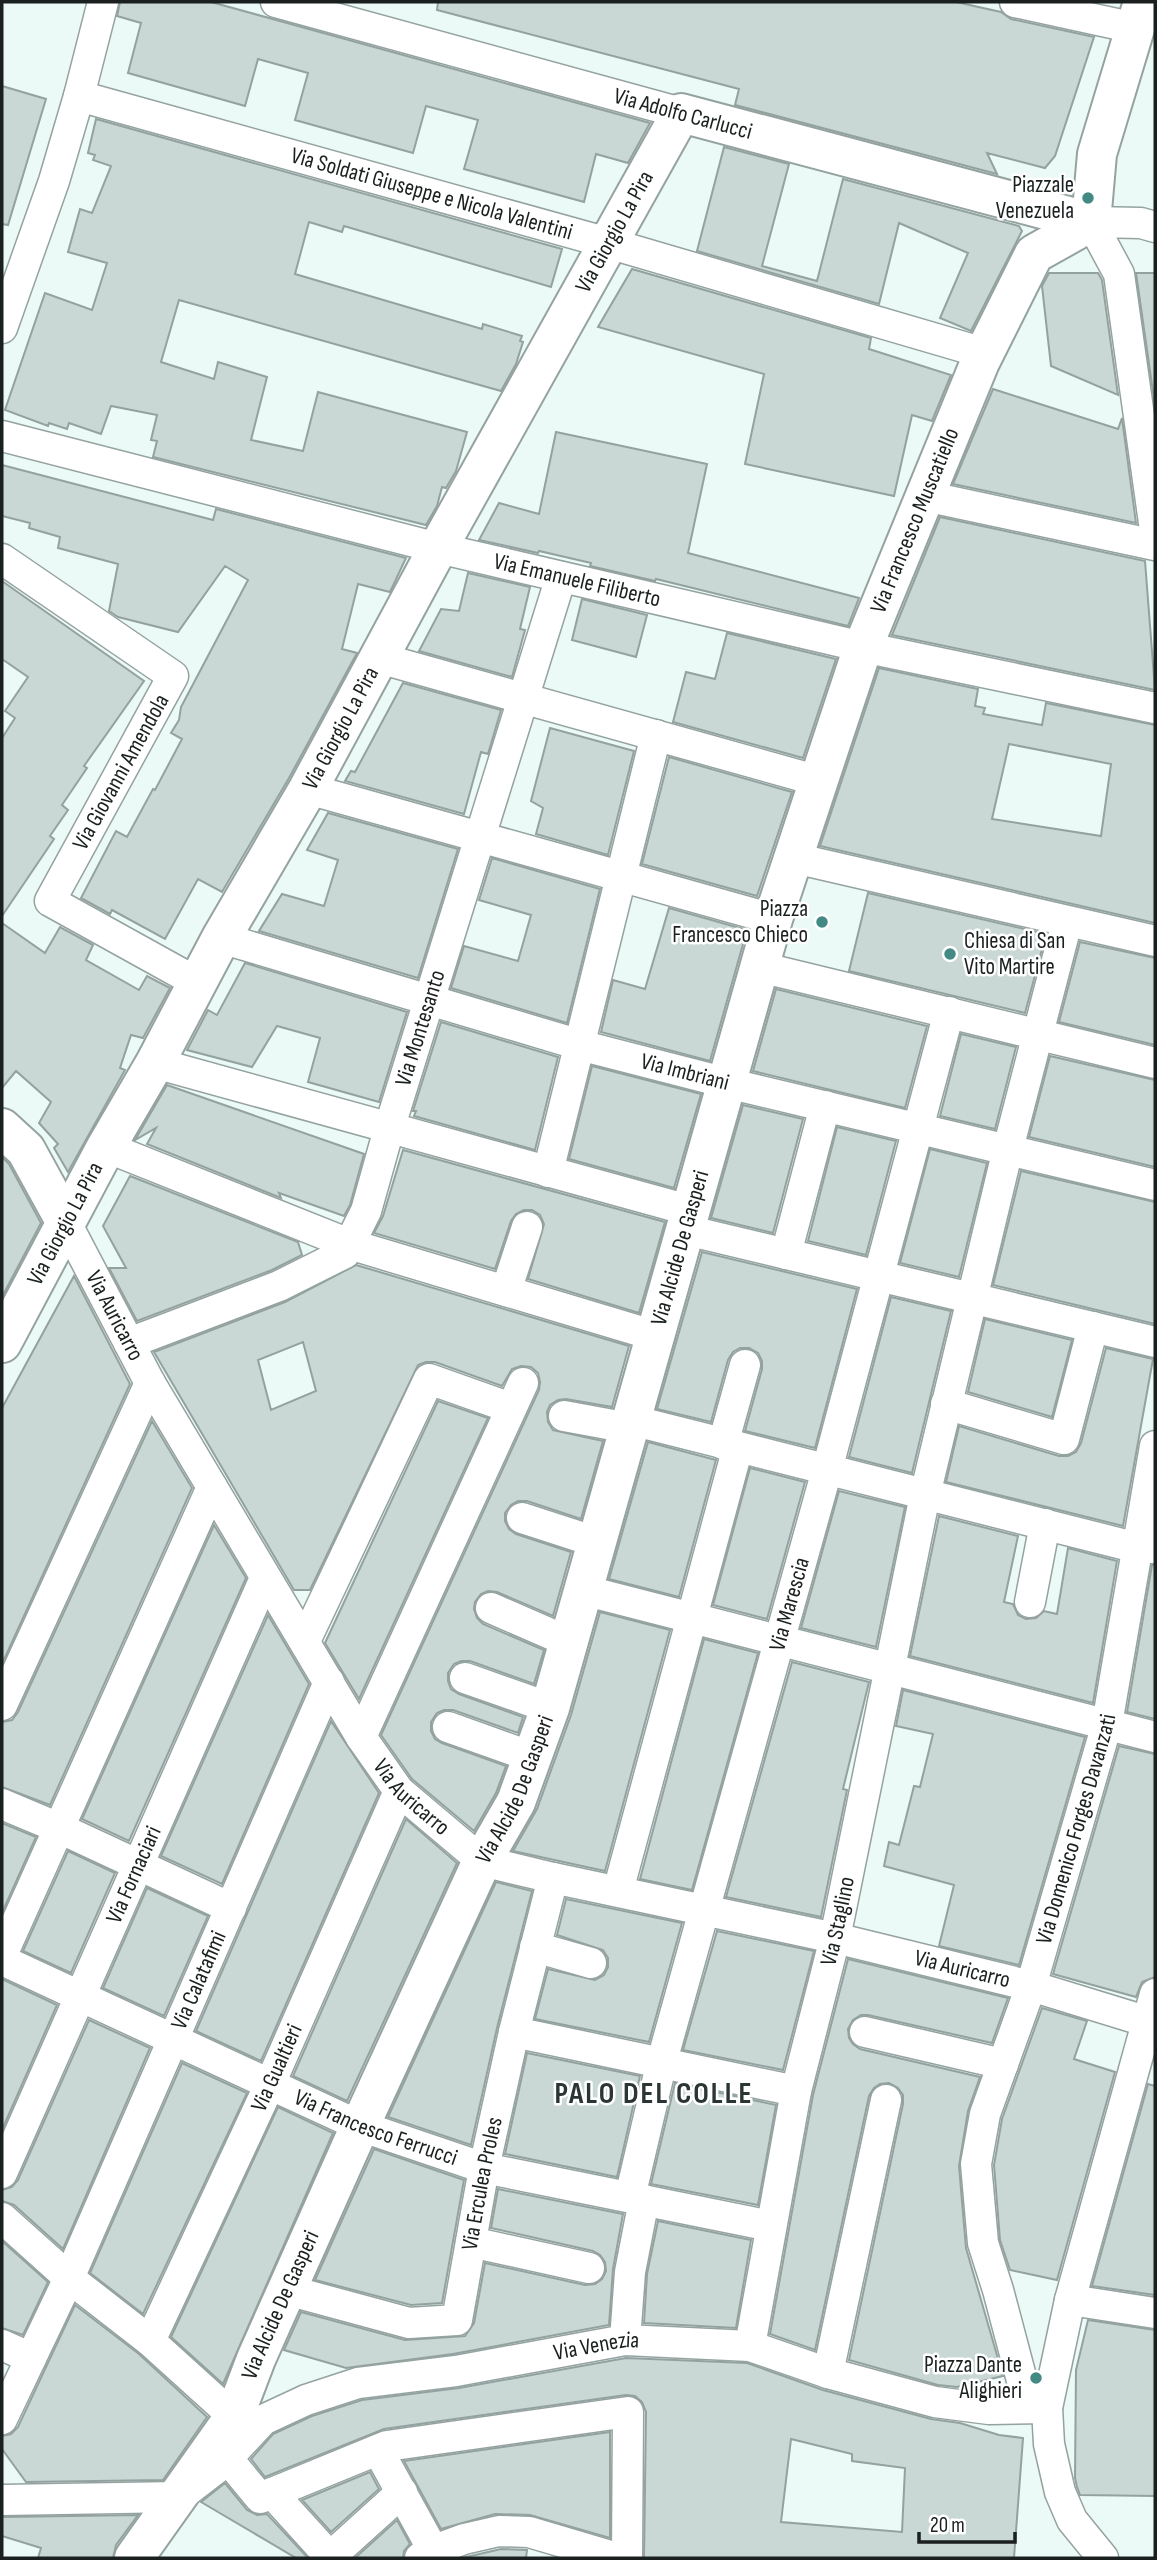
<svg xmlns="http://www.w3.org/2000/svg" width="1157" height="2560" font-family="'Sofia Sans Condensed',sans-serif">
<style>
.building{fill:#c9d7d5;stroke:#93a19f;stroke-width:2;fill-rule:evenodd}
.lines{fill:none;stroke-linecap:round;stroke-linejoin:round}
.minor-casing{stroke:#94a2a0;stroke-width:33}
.tertiary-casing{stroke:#94a2a0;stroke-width:42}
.minor{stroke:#fff;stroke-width:30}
.tertiary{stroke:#fff;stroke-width:38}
.poi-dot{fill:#438a84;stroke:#fff;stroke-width:2.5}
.labels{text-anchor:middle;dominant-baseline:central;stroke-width:5;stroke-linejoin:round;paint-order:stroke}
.street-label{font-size:23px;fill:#1a201f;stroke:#fff}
.poi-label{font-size:23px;fill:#1a201f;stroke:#fff;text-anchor:end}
.district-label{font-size:30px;font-weight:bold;letter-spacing:2px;fill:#2a3534;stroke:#fff}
</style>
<rect width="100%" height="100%" fill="#ebf9f7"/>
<!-- building -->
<path class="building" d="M120,2H211L650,123L628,163L596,154L584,202L464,169L478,120L426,106L413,153L295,120L308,73L258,59L245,106L128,73L141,23L117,16Z
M438,2H956L1001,12L1011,19L1094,37L1055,156L1045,168L987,153L997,174L735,105L739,89L437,10Z
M2,86L46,99L8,225L2,224Z
M96,119L562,249L551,287L344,226L342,232L309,222L295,274L482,329L483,324L522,336L520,341L523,342L516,364L501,391L179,300L161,362L214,379L218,362L267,377L251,440L303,451L318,392L467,432L456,471L446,488L442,487L437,506L426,525L153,457L157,441L151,440L157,415L111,406L101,434L69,423L67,429L49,423L48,426L5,410L45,293L92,310L107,263L68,252L80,209L92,213L111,166L93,160L95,155L88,153Z
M724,147L789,164L762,266L817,281L843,179L1019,226L1022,231L971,331L940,318L968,253L899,223L879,304L697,251Z
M632,269L871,338L869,349L951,375L932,421L912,415L894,496L745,464L764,374L598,327Z
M1049,273H1098L1102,280L1118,395L1051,366L1042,286Z
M1136,273H1155V406Z
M993,389L1118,429L1122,418L1136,523L953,484Z
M556,432L707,464L688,553L859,598L848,626L656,579L655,581L590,566L591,563L539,551L538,553L479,540L499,503L539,514Z
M2,465L213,520L216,509L406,558L390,592L358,584L342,649L357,653L289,778L222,892L198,879L165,939L112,910L110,914L81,898L116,831L127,837L153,789L155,790L182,739L171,733L179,720L181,707L248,580L225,566L178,632L118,617L109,611L118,564L58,548L60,537L29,528L30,523L2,516Z
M940,517L1145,561L1155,690L892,635Z
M468,573L530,587L520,629L525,630L512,677L419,651L441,609L459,611Z
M2,581L144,681L84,766L87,768L62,805L68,810L50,836L54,839L2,916V738L15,718L5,711L28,677L2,659Z
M582,599L647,615L636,657L572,640Z
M727,633L836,659L803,758L673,722L686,672L715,679Z
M879,668L978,689L975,706L985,708L983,714L1042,725L1046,703L1155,725V923L820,846ZM1009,744L1111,764L1101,836L992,819Z
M403,683L501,710L488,754L481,752L464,814L345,781L351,771L355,772Z
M550,728L634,751L608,855L536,834L543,808L531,801Z
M669,757L792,792L757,896L642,864Z
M328,813L458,849L418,978L259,931L282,894L324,906L338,860L307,850Z
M492,858L600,889L567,1023L451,988L464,946L518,961L531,915L479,900Z
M868,893L1046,934L1025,1013L849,971Z
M669,908L747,930L710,1061L601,1032L613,980L645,989Z
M2,923L45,953L60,927L93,945L86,960L139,990L147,976L170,988L143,1038L131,1035L120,1068L125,1070L68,1172L54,1148L58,1144L39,1123L51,1102L16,1071L2,1088Z
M1080,942L1155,958V1045L1059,1022Z
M245,963L407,1012L379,1102L308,1082L320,1038L277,1026L252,1067L187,1050L208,1010L217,1015Z
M776,989L927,1026L905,1108L753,1071Z
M441,1022L558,1057L535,1150L414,1116L416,1111H413Z
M961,1034L1016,1047L995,1129L940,1116Z
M1050,1056L1155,1080V1167L1029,1137Z
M592,1066L701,1094L674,1188L569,1159Z
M167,1085L364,1154L350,1205L344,1216L279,1193L281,1198L147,1144L156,1128L135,1140Z
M743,1105L803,1119L773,1233L711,1218Z
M837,1127L896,1141L866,1255L808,1241Z
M930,1149L987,1163L959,1277L900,1263Z
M403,1150L665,1222L639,1313L528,1279L544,1224L540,1215L532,1210H524L516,1214L511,1221L495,1269L374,1233L383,1216Z
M2,1157L9,1164L41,1223L2,1297Z
M1021,1171L1155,1202V1324L993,1285Z
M130,1176L298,1242L302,1255L272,1270L137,1321L109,1268H126L103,1226Z
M702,1252L857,1289L815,1448L745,1431L762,1369V1361L758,1353L749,1348H740L733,1352L728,1360L711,1422L657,1409Z
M356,1265L629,1346L612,1407L566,1399L558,1400L550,1405L547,1412L548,1422L553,1430L603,1441L581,1519L527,1501H518L511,1505L505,1513V1521L509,1529L516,1534L571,1552L553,1616L497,1592L488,1591L481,1594L475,1602L474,1609L477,1618L483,1624L544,1650L534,1684L470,1661H461L454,1664L448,1673V1681L451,1689L459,1694L523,1717L518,1733L453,1710H444L437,1713L431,1722V1731L435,1739L442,1743L506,1766L496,1793L474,1831L412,1779L381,1735L539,1390L540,1382L538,1373L531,1367L521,1366L512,1369L502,1386L435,1362H426L418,1365L310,1590H294L154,1352L285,1302ZM303,1342L316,1391L271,1410L258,1360Z
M74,1276L130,1384L2,1664V1408Z
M891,1297L951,1311L912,1473L849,1457Z
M985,1319L1072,1340L1052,1417L968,1392Z
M1106,1348L1153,1359L1123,1526L946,1482L959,1426L1059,1456H1068L1076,1452L1081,1443Z
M438,1401L488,1418L359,1699L325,1643Z
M152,1421L192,1488L50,1805L2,1787V1722L12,1720L18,1712Z
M648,1442L716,1460L679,1597L609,1579Z
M750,1468L805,1482L767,1619L713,1605Z
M839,1491L905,1507L876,1647L801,1628Z
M939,1516L1018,1536L1004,1602L1013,1604L1018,1615L1026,1619L1036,1618L1044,1611L1057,1614L1068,1548L1117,1561L1093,1703L910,1656Z
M214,1525L246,1578L129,1841L82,1819Z
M1152,1565H1155V1719L1127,1712Z
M600,1612L670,1630L605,1871L513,1851L537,1809L571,1715Z
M268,1615L309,1684L222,1884L161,1856Z
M704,1639L758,1653L692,1890L640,1879Z
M792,1662L869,1682L843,1789L847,1790L821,1917L726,1897Z
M903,1690L1085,1737L1019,1965L939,1946L954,1885L884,1866L889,1842L899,1845L914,1786L920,1787L933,1734L896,1726Z
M331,1721L379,1793L261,2061L196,2031Z
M1119,1746L1155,1754V1977L1142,1982L1136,1997L1053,1974Z
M406,1819L457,1863L347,2101L293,2076Z
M2,1823L36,1837L2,1913Z
M68,1851L115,1873L71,1973L23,1951Z
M496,1882L532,1891L497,2028L471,2145L388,2117Z
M147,1888L208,1916L164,2016L103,1988Z
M566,1899L682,1923L649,2042L535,2019L548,1969L595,1980L604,1975L608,1967V1958L603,1950L557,1935Z
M717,1931L814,1951L783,2070L683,2050Z
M848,1959L1008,1998L992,2043L868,2015H861L853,2020L848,2029L849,2038L853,2044L860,2049L980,2077L968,2111L959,2166L966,2248L1003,2376L957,2387L938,2385L849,2360L903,2104V2095L898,2088L889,2083L880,2084L874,2088L869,2096L815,2350L770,2334L813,2095Z
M2,1979L57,2005L2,2130Z
M1042,2008L1087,2021L1074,2059L1115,2072L1057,2280L1010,2270L1000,2240L994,2165L1002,2119Z
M89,2020L150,2048L63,2249L14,2205L2,2201V2190L12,2187L18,2180Z
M527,2053L640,2076L617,2177L505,2154Z
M182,2063L247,2093L143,2314L90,2273Z
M675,2083L776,2105L758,2205L651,2184Z
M1148,2084L1155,2086V2295L1092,2286Z
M278,2107L333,2133L223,2384L171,2337Z
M374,2149L464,2180L442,2303L411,2305L315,2280Z
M498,2189L623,2214L613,2269L609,2325L453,2354L346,2368L284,2350L301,2312L405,2340L465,2336L474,2323L485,2263L585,2285L595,2284L602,2279L606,2271L605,2262L600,2255L593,2251L491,2228Z
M658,2221L751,2240L736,2328L644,2323L647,2274Z
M2,2241L48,2282L23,2335L2,2328Z
M75,2305L139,2354L207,2417L163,2480L26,2482L2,2449V2436L11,2434L18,2427Z
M1088,2320L1155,2330V2496L1080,2495L1077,2487L1075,2478L1076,2370Z
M626,2358L747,2363L823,2390L931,2419L960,2423L999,2435L1023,2438L1014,2558H644L646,2412L642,2402L635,2396L626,2395L384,2429L265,2477L251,2459L273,2434L312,2416L362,2400L459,2388ZM791,2439L852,2454V2461L905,2468L902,2532L781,2522Z
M610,2432V2538L530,2515L495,2514L441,2529L404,2461Z
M370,2472L379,2489L331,2532L302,2500Z
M225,2483L247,2510L257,2515L267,2514L308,2558H296L201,2502Z
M138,2515L116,2545L113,2558H38L41,2548L2,2536V2517Z
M397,2520L410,2544L404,2551L403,2558H355Z
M501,2549L527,2550L526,2558H462Z"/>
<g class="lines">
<defs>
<g id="minor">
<path d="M276,2L681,113"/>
<path d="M1015,2L1135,28"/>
<path id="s1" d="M79,96L608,243L984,353"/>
<path d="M1091,222L1119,274L1155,530"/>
<path d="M1091,222L1141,223L1155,227"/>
<path d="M2,328L54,181L79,96L103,2"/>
<path id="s2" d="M2,436L438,548L863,647L1155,708"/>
<path d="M925,496L1155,545"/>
<path d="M2,559L173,676L50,901L198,983"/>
<path d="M379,658L819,781"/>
<path d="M308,789L773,919"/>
<path d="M794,858L1155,941"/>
<path id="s3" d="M221,938L587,1047L727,1083L1155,1185"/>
<path d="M760,967L1155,1063"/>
<path d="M155,1063L692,1211"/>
<path d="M106,1147L349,1244L656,1336"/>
<path d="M548,1172L656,735"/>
<path id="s4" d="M65,1221L150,1383L361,1737L399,1791L482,1861L553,1878L835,1938L1031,1986L1155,2024"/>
<path d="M686,1230L1155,1342"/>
<path d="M786,1254L825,1106"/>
<path d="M506,1291L527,1227"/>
<path id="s5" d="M129,1343L279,1286L345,1253L366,1211L389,1129L561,577"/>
<path d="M946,1404L1064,1439L1093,1327"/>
<path d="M564,1416L629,1428"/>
<path d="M631,1420L1138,1548H1155"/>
<path d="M723,1444L745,1365"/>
<path d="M522,1518L596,1542"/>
<path d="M583,1590L1155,1737"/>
<path d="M1030,1602L1045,1524"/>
<path d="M491,1608L569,1642"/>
<path d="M305,1641L429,1379L511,1408"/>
<path d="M465,1678L550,1708"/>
<path d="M2,1705L150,1383"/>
<path d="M448,1727L532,1757"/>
<path d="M361,1737L523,1383"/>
<path d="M2,1804L59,1828L231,1908"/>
<path d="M618,1891L738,1447"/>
<path d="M535,1947L591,1963"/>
<path d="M2,1955L212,1487"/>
<path id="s6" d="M2,1960L360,2126L484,2168L771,2226"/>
<path d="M514,2032L796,2091"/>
<path d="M865,2032L1003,2064"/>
<path id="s7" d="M2,2173L265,1578"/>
<path id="s8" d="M630,2197L662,2061L827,1470L949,1012"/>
<path d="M2,2218L69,2278L150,2341L234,2417"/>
<path d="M471,2242L589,2268"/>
<path id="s9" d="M287,2290L409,2323L457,2320L484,2168L514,2032L553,1878"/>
<path d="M1070,2300L1155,2313"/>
<path d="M625,2340L630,2272L644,2200"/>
<path id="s10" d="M150,2341L270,2084L399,1791"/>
<path d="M2,2345L31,2358"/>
<path id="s11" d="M750,2346L796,2091L835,1938L925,1495L1008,1149L1067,922"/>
<path d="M828,2373L886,2100"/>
<path id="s12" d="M1029,2407L998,2290L983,2243L976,2164L985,2114L1031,1986L1107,1724L1155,1446"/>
<path id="s13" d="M2,2419L69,2278L329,1682"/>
<path d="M378,2450L433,2550"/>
<path d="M227,2458L260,2498L387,2446L628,2412L627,2558"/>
<path d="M272,2493L330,2557L402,2492"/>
<path id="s14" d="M2,2500L179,2497L222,2464L263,2420L306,2400L358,2383L456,2371L625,2340L750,2346L828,2373L935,2402L989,2409L1047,2408"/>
<path d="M420,2558L426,2553L464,2539L499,2531L529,2532L617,2558"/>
<path d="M1103,2558L1072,2520L1060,2492L1049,2444L1047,2408L1070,2300L1155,1994"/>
</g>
<g id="tertiary">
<path d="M1091,222L1097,154L1143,2"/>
<path d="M2,1128L26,1150L65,1221"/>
<path id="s15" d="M2,1343L106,1147L155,1063L221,938L308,789L438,548L681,113L1091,222"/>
<path id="s16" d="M134,2558L234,2417L256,2359L360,2126L482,1861L516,1802L550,1708L773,919L863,647L980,362L1034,254L1091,222"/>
</g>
</defs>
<!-- minor casing -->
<use href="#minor" class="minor-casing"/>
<!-- tertiary casing -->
<use href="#tertiary" class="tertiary-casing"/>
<!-- minor -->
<use href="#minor" class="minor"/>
<!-- tertiary -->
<use href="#tertiary" class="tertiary"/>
</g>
<!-- markers -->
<g class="poi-dot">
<circle cx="1088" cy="198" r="7"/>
<circle cx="822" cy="922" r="7"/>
<circle cx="950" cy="954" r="7"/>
<circle cx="1036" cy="2378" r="7"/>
</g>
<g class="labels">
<!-- street labels -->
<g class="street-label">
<text transform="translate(683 114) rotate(15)">Via Adolfo Carlucci</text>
<text stroke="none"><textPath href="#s1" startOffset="366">Via Soldati Giuseppe e Nicola Valentini</textPath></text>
<text stroke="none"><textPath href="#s15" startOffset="1269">Via Giorgio La Pira</textPath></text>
<text stroke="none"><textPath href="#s16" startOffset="2193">Via Francesco Muscatiello</textPath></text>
<text stroke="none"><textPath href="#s2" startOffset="593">Via Emanuele Filiberto</textPath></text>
<text stroke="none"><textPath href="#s15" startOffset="702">Via Giorgio La Pira</textPath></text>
<text transform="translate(121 772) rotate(-61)">Via Giovanni Amendola</text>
<text stroke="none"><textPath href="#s5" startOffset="472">Via Montesanto</textPath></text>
<text stroke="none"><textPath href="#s3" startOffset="483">Via Imbriani</textPath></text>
<text stroke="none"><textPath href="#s15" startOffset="135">Via Giorgio La Pira</textPath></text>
<text stroke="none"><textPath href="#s16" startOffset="1428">Via Alcide De Gasperi</textPath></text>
<text stroke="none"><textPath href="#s4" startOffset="107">Via Auricarro</textPath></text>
<text stroke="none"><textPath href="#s8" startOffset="614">Via Marescia</textPath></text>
<text stroke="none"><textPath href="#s16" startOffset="861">Via Alcide De Gasperi</textPath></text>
<text stroke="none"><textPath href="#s4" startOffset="674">Via Auricarro</textPath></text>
<text stroke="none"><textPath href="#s12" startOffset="600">Via Domenico Forges Davanzati</textPath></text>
<text stroke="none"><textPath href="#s7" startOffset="326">Via Fornaciari</textPath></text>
<text stroke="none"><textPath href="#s11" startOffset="434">Via Staglino</textPath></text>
<text stroke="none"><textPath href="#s4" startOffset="1262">Via Auricarro</textPath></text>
<text stroke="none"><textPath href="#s13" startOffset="481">Via Calatafimi</textPath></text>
<text stroke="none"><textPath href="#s10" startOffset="301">Via Gualtieri</textPath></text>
<text stroke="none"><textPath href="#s6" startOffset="410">Via Francesco Ferrucci</textPath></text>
<text stroke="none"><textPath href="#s9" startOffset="313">Via Erculea Proles</textPath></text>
<text stroke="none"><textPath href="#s16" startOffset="294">Via Alcide De Gasperi</textPath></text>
<text stroke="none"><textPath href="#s14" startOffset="635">Via Venezia</textPath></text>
</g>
<!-- poi labels -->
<g class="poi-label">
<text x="1074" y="185">Piazzale<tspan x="1074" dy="26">Venezuela</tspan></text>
<text x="808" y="909">Piazza<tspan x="808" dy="26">Francesco Chieco</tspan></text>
<text x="964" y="941" text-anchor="start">Chiesa di San<tspan x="964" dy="26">Vito Martire</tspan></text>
<text x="1022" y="2365">Piazza Dante<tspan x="1022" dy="26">Alighieri</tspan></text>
</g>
<!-- district labels -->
<g class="district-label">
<text x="654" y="2094">PALO DEL COLLE</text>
</g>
</g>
<!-- border -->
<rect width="1157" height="2560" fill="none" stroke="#1a201f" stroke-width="7"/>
<!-- scale -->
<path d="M919 2532v10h96v-10" fill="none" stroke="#1a201f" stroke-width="3.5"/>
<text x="930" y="2532" font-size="21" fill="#1a201f" stroke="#ffffff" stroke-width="5" paint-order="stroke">20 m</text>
</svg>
